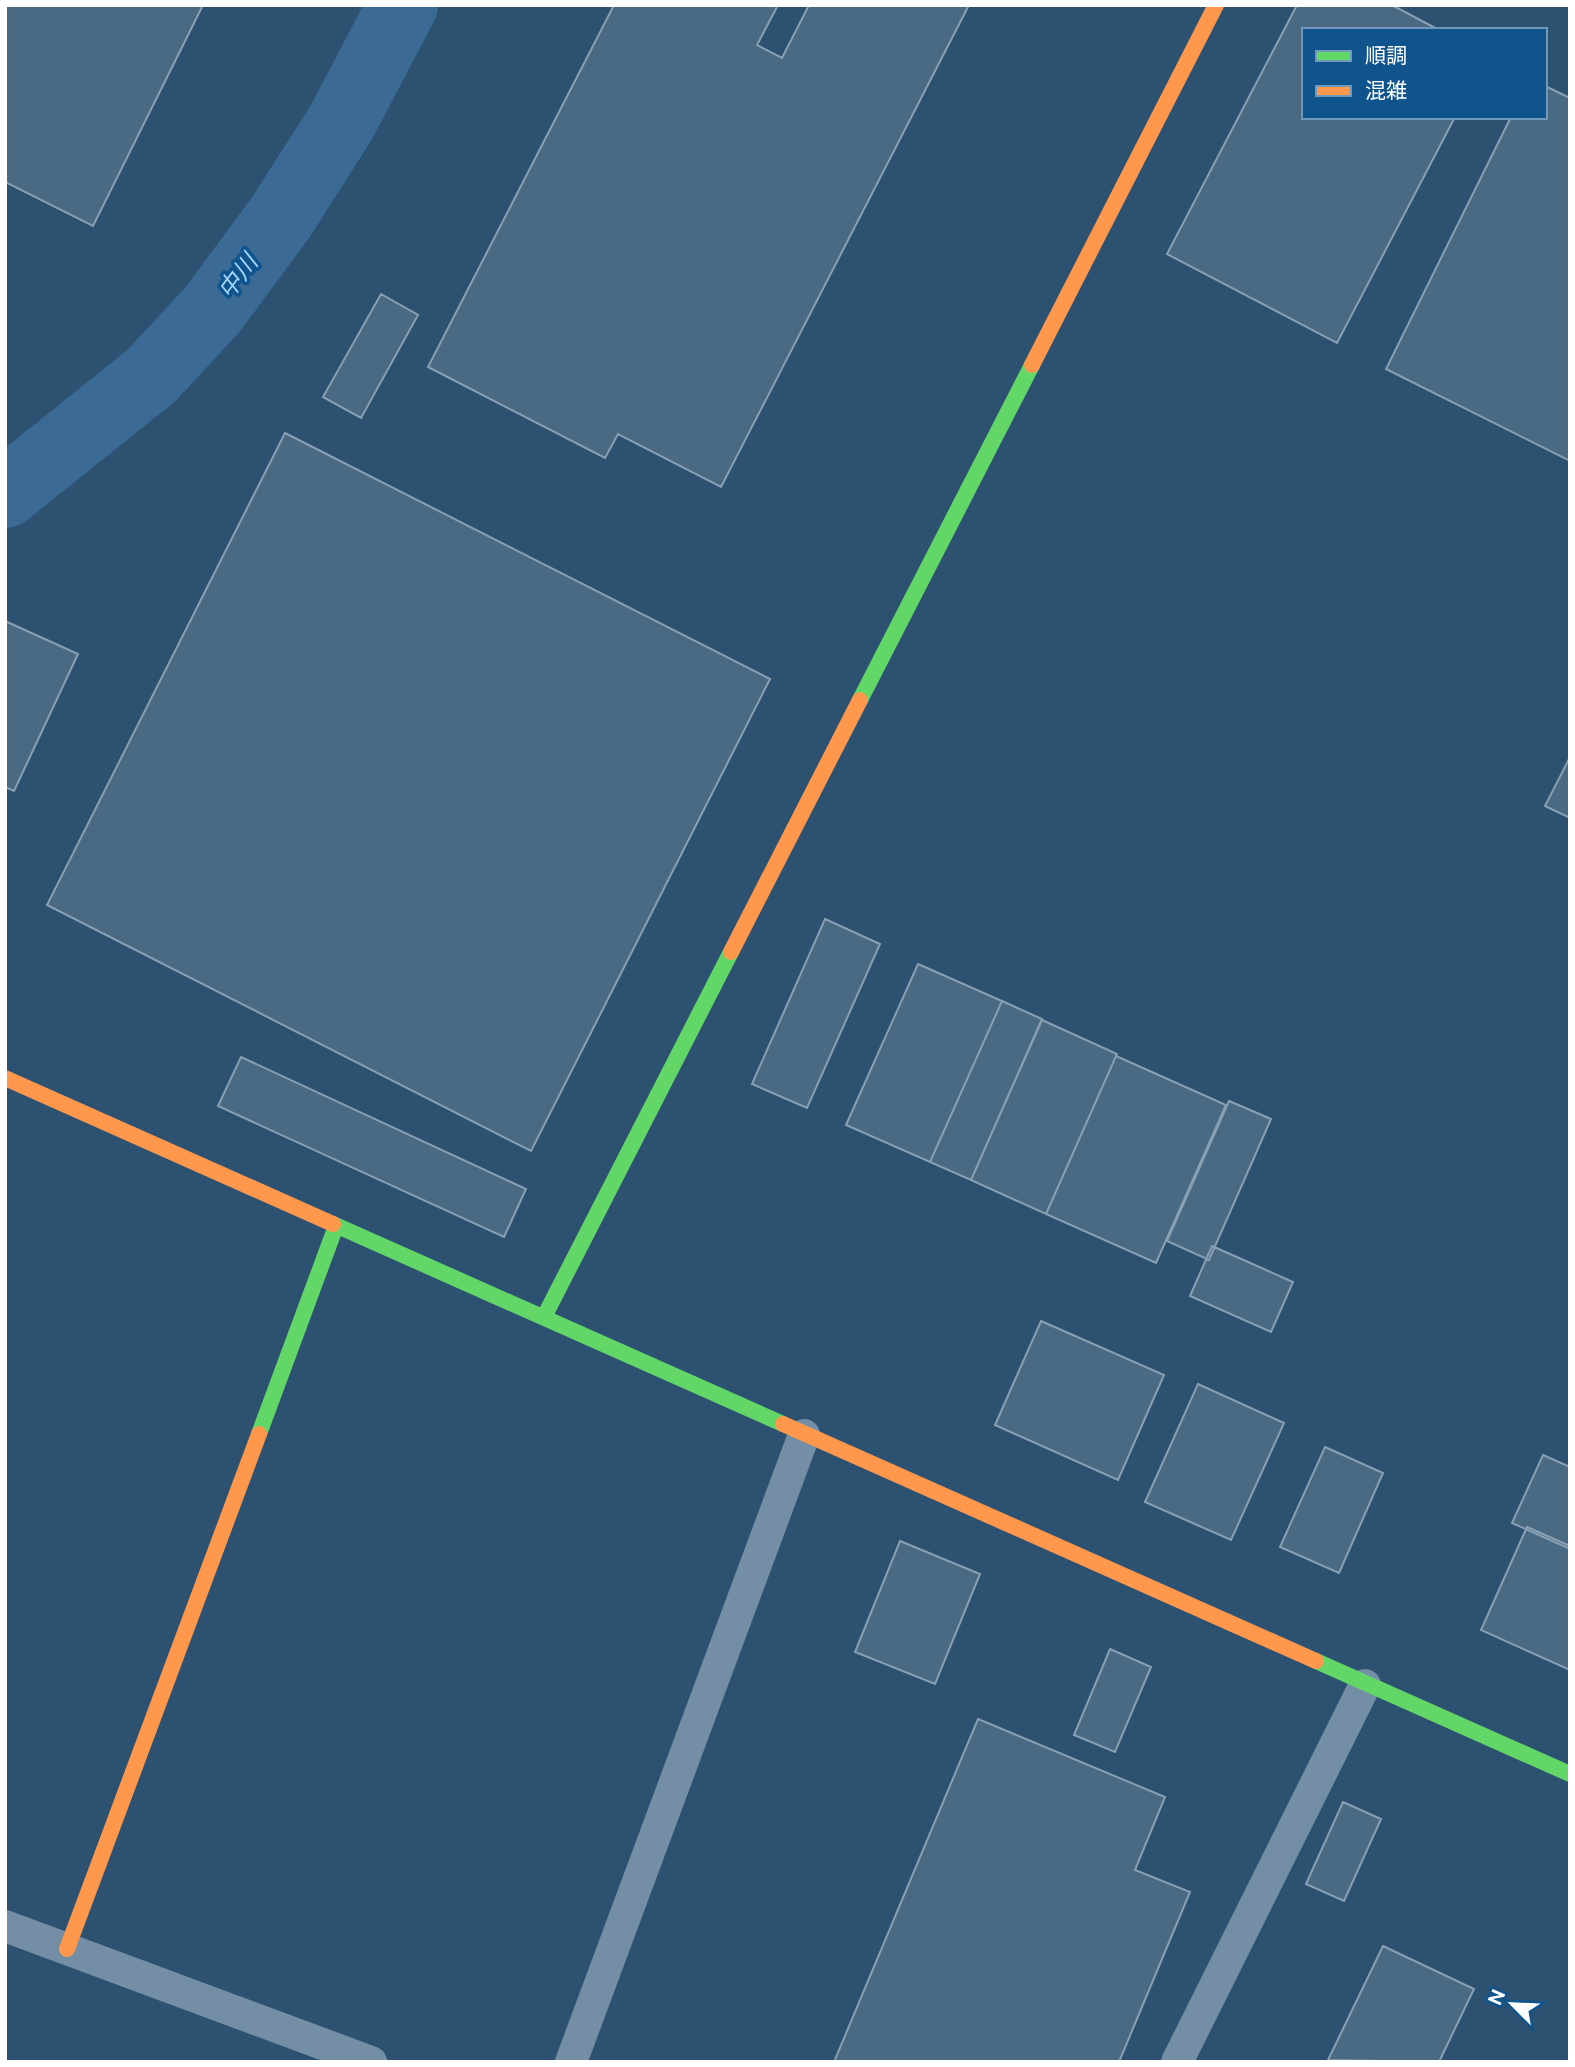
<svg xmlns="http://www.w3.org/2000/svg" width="1575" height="2067" font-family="'Public Sans','Noto Sans JP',sans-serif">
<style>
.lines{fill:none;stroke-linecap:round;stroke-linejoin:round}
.river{stroke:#3b6b94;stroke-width:70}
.building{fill:#4a6982;stroke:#89a0b3;stroke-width:2}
.street{stroke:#748ea5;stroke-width:32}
.fast{stroke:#63d668;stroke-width:16}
.slow{stroke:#ff974d;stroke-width:16}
.labels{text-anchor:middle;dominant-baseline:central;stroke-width:7;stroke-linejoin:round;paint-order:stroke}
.water-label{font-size:24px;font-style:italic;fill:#a5d4fa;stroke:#10548e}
</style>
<rect width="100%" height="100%" fill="#2d5271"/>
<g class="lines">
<!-- river -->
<path class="river" d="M5,493L152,375L213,309L281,217L341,123L403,5"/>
</g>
<!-- building -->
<path class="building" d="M5,5H203L93,226L5,182Z
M614,5H778L757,45L782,58L809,5H969L721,487L618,434L605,458L428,367Z
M1297,5H1392L1439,30H1304V117H1455L1337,343L1167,254Z
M1545,86L1570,98V461L1386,369L1511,117H1545Z
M381,294L418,315L361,418L323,397Z
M285,433L770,679L531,1151L47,905Z
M5,621L78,654L14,791L5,787Z
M1570,757V818L1545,806Z
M825,919L880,944L807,1108L752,1084Z
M918,964L1002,1001L930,1162L846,1125Z
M1002,1001L1042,1019L971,1180L930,1162Z
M1042,1020L1117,1054L1046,1214L971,1180Z
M1116,1056L1226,1105L1156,1263L1046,1214Z
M241,1057L526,1189L504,1237L218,1106Z
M1229,1101L1271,1119L1209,1260L1167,1241Z
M1212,1246L1293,1282L1271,1332L1190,1296Z
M1041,1321L1164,1375L1118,1480L995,1425Z
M1198,1384L1284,1423L1231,1540L1145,1502Z
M1325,1447L1383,1473L1339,1573L1280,1547Z
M1543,1455L1570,1467V1549L1512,1523Z
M1527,1527L1570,1546V1670L1481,1630Z
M900,1541L980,1574L935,1684L855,1652Z
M1110,1649L1151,1667L1115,1752L1074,1735Z
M978,1719L1165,1797L1135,1870L1190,1892L1119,2062H834Z
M1343,1802L1381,1819L1344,1901L1306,1884Z
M1383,1946L1474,1989L1439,2062L1328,2060Z"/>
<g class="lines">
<!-- street -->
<path class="street" d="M5,1926L371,2062
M571,2062L804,1435
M1177,2062L1365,1685"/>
<!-- fast -->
<path class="fast" d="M860,700L1032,365
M333,1224L783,1424
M544,1317L731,952
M259,1434L336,1226
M1316,1661L1570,1774"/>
<!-- slow -->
<path class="slow" d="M1032,365L1216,5
M731,952L860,700
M5,1078L333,1224
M783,1424L1316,1661
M67,1949L259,1434"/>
</g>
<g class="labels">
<!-- water labels -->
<g class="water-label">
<text transform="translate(237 276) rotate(-53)">中川</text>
</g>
</g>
<!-- border -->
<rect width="1575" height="2067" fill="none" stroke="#ffffff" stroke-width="14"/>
<!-- legend -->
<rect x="1302" y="28" width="245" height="91" fill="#10548e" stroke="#7098bb" stroke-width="2"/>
<rect x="1316" y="51" width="35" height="10" fill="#63d668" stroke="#7098bb" stroke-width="2"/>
<text x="1365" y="63" font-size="21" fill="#ffffff">順調</text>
<rect x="1316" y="86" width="35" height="10" fill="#ff974d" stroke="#7098bb" stroke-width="2"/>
<text x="1365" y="98" font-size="21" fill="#ffffff">混雑</text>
<!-- north arrow -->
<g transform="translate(1512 2004) rotate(294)" stroke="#10548e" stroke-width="5" paint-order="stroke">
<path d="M0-5L12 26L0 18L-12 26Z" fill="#ffffff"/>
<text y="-10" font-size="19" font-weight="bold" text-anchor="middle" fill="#ffffff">N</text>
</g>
</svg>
